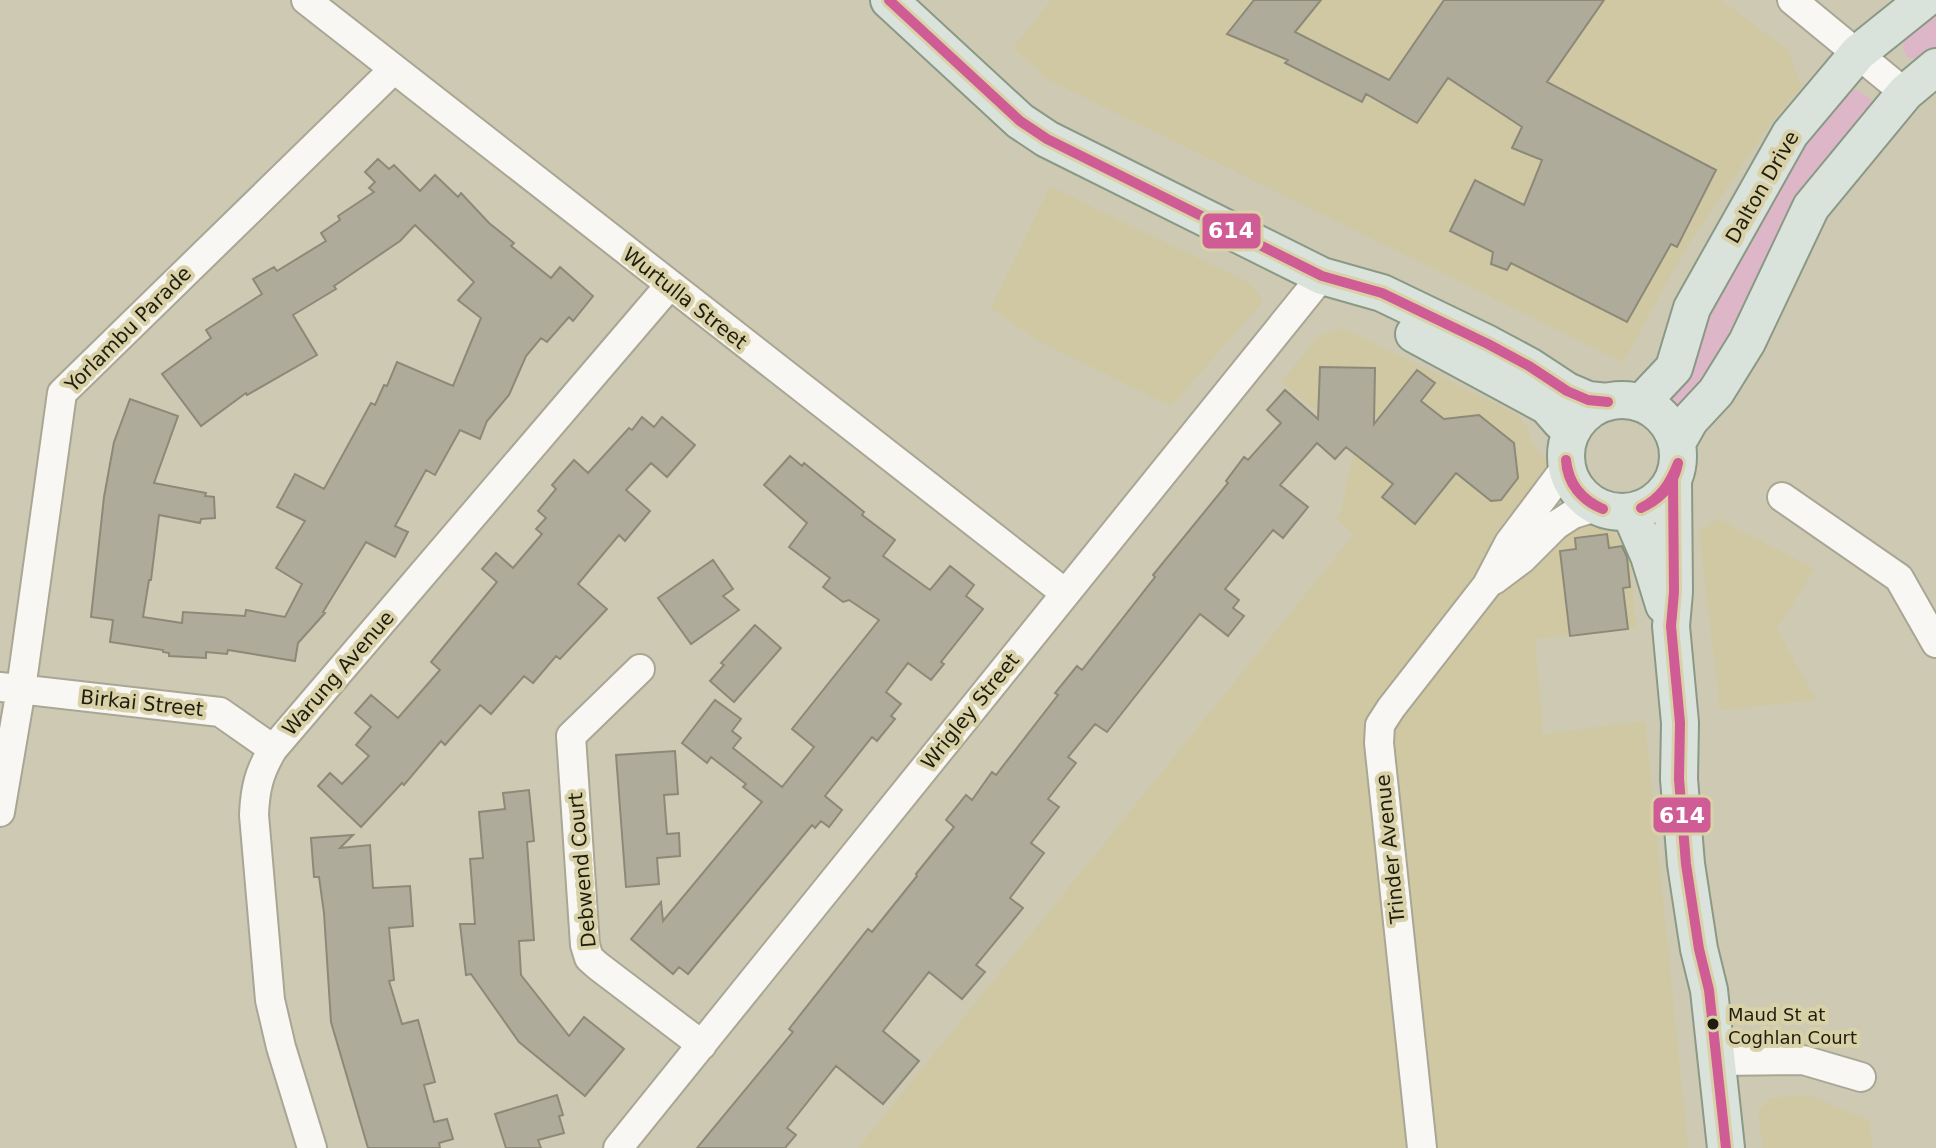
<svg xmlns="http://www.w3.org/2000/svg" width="1936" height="1148" font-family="'DejaVu Sans',sans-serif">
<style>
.built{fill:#d0c8a3}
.green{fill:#ddb7c7}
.building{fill:#afab9a;stroke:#8c8978;stroke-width:2}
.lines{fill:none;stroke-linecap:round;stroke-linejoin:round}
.minor-casing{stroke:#a9a694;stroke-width:32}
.major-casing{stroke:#8a9985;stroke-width:40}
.minor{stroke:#f8f7f4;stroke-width:28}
.major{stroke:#dae3db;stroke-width:36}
.bus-1-casing{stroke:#d9d1a8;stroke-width:16}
.bus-1{stroke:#d05c95;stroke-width:10}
.bus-dot{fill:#201d0e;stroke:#d9d1a8;stroke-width:3}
.labels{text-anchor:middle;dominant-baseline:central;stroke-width:8;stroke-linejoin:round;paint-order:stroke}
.bus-label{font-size:18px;fill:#201d0e;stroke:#d9d1a8;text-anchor:start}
.street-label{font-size:20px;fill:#201d0e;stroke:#d9d1a8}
.line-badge{stroke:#d9d1a8;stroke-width:3}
.badge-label{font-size:22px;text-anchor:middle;font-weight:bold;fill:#fff}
</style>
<rect width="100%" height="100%" fill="#cec9b3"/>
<!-- built -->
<path class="built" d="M1051,0H1721L1787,49L1802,86L1770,124L1685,250L1623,362L1049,80L1013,48Z
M1050,186L1251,284L1263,302L1171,406L1037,340L991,308Z
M1344,328L1518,415L1528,428L1532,443L1624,544L1630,554L1636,628L1535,639L1543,734L1645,721L1688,1148H858L1354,534L1335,518L1341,511L1355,443L1281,382L1319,335Z
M1719,519L1815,569L1777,629L1816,700L1720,710L1699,531Z
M1808,1095L1869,1120L1872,1148H1763L1758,1111L1770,1098Z"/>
<!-- green -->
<path class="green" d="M1936,13V47L1917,59L1907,57L1903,48L1904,39Z
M1856,89L1872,100L1873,108L1726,353L1680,409L1670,407L1665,396L1703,312L1797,150L1846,91Z"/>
<!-- building -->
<path class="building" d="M1254,0H1321L1295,32L1389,80L1444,0H1604L1547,82L1716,170L1677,247L1671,244L1627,322L1511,263L1507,270L1491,264L1493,252L1450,231L1475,180L1524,205L1542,160L1512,148L1522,127L1448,78L1417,123L1366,94L1362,102L1285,63L1288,60L1227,34Z
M378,159L389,169L394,165L420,191L435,175L458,197L461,193L489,223L514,243L511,246L551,278L560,267L593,296L573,321L569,317L547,342L541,338L526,356L509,395L487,421L480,439L460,430L435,475L426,470L395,526L408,532L395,557L366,542L323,612L325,613L298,643L295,661L228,650L227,654L206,652V658L169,656V653L163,652V650L110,642L113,620L91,617L104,497L114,442L130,399L178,416L154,483L206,493L205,496L214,497L215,518L201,519L200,523L159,515L151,580H149L143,617L182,623L183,612L245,616L246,610L285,617L302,584L276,568L305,521L277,507L295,474L324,489L371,403L375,405L384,385L387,386L397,362L453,386L481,318L458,300L474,282L415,225L400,241L334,286L336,289L293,315L317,355L247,395L246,393L201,426L162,374L211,338L206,330L262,294L253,279L274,267L277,271L326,241L321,233L340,220L338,216L374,192L369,188L375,182L365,172Z
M1320,367L1375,368L1374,424L1417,370L1435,383L1421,401L1444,419L1479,415L1514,443L1518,478L1501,500L1491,501L1456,473L1415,524L1382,497L1393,484L1346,447L1335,459L1317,443L1280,485L1308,507L1283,538L1273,530L1225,589L1239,600L1233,608L1244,616L1228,636L1200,614L1107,732L1095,724L1068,757L1076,763L1048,799L1059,807L1031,843L1044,853L1010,898L1023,908L976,965L985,972L962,999L929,972L883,1031L919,1061L883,1104L836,1066L787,1128L796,1135L785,1148H697L793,1032L789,1029L868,929L872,932L917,876L916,874L954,827L946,820L966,795L972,800L992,772L996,775L1058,695L1055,693L1077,666L1082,670L1155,577L1153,575L1228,483L1226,481L1244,457L1248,460L1281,423L1267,410L1285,390L1318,419Z
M642,417L654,427L662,417L695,445L667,477L651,463L626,490L650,511L625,541L619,535L578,584L607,609L560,659L556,656L533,683L524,676L491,714L480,705L445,745L441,741L404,785L402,783L361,827L318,786L330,773L342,784L369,756L356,745L371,727L355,713L371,695L398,718L440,670L431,662L497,582L482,569L496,553L513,568L542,534L536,529L546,518L538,511L556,489L552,485L574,460L588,473L629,428L632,430Z
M790,456L802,466L804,463L864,512L862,515L895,540L883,556L930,590L950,566L974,585L966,596L983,609L941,662L944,664L931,680L908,663L886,692L901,704L891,716L895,719L877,741L872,737L825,796L842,810L829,827L821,821L815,828L812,825L688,974L679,967L673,974L631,939L661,902L663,921L762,802L743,787L746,784L711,757L707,763L682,743L715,700L741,719L732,731L741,738L733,748L782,787L814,747L792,729L879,620L849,600L843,602L823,587L830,578L789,547L807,523L764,485Z
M1607,534L1609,548L1622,546L1627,557L1630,587L1623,588L1628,629L1570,636L1560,551L1576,549L1575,538Z
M713,560L733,589L723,596L739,610L691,644L658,598Z
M755,625L781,648L734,702L710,681L724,665L721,663Z
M675,751L678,794L664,795L667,834L679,833L680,856L657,858L659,884L626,887L616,755Z
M529,790L534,841L527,842L534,940L519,941L521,975L569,1036L584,1017L624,1049L585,1096L519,1042L471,974L466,975L460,924H475L470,859L483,858L479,812L505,809L503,793Z
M353,835L340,848L370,845L373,888L410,886L413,926L389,928L394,980L389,981L402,1024L418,1020L435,1082L424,1085L434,1122L447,1119L453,1139L439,1143L440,1148H368L331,1022L324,913L319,877H314L311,838Z
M557,1095L563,1115L559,1116L564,1133L538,1140L541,1148H506L495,1114Z"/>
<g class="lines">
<defs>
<path id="minor" d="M306,0L1065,593
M1792,0L1905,93
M1782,497L1899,578L1936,643
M1494,580L1522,559L1556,525L1573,514L1596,507
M640,669L571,736L585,945L589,958L598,966L702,1045
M0,687L220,712L273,749
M0,812L21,689L62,393L393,70
M1717,1061L1803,1060L1861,1077
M312,1148L281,1047L270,1000L254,815C255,789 259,772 273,749L669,286
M618,1148L1322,276
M1422,1148L1379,743L1380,725L1391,708L1487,585L1509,543L1566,467"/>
<path id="major" d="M889,0L1020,121L1047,139L1322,276L1382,293L1488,344L1529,366L1567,391L1588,400L1608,402
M1414,334L1547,406L1561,422
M1566 456a56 56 0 1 1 112 0a56 56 0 1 1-112 0Z
M1641,403L1674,368L1692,308L1790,134L1858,53L1924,0
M1677,443L1690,420L1716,392L1747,342L1811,207L1905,93L1936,67
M1673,480L1674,592L1671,626L1680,723L1679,779L1686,864L1699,949L1709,990L1726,1148
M1630,512L1649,556L1664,605"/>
</defs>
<!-- minor casing -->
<use href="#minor" class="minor-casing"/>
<!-- major casing -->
<use href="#major" class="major-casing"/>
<!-- minor -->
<use href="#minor" class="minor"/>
<!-- major -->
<use href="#major" class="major"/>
<defs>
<path id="bus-1" d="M889,0L1020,121L1047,139L1322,276L1382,293L1488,344L1529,366L1567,391L1588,400L1608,402
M1566,460C1569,484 1581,499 1603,509
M1566,460C1567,484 1582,501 1603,509
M1673,480L1674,592L1671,626L1680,723L1679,779L1686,864L1699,949L1709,990L1726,1148
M1641,508C1661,498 1670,483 1678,463
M1641,508C1661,499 1674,485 1678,463"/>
</defs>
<!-- bus-1 casing -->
<use href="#bus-1" class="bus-1-casing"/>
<!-- bus-1 -->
<use href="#bus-1" class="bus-1"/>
</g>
<!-- markers -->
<circle class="bus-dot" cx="1713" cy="1024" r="7"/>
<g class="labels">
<!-- bus labels -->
<g class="bus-label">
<text x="1728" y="1014">Maud St at<tspan x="1728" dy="23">Coghlan Court</tspan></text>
</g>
<!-- street labels -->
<g class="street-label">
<text transform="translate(1762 187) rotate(-60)">Dalton Drive</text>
<text transform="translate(685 298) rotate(38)">Wurtulla Street</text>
<text transform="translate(128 329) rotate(-45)">Yorlambu Parade</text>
<text transform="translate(338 673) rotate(-49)">Warung Avenue</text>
<text transform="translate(142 703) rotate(6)">Birkai Street</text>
<text transform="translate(970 711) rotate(-51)">Wrigley Street</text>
<text transform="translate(1390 849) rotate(-96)">Trinder Avenue</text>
<text transform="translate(582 870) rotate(-95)">Debwend Court</text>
</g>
</g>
<g class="line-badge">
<rect x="1201" y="212" width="61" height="38" rx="8" fill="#d05c95"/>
<rect x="1652" y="796" width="60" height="38" rx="8" fill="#d05c95"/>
</g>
<g class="badge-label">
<text x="1231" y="238">614</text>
<text x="1682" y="823">614</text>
</g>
</svg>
